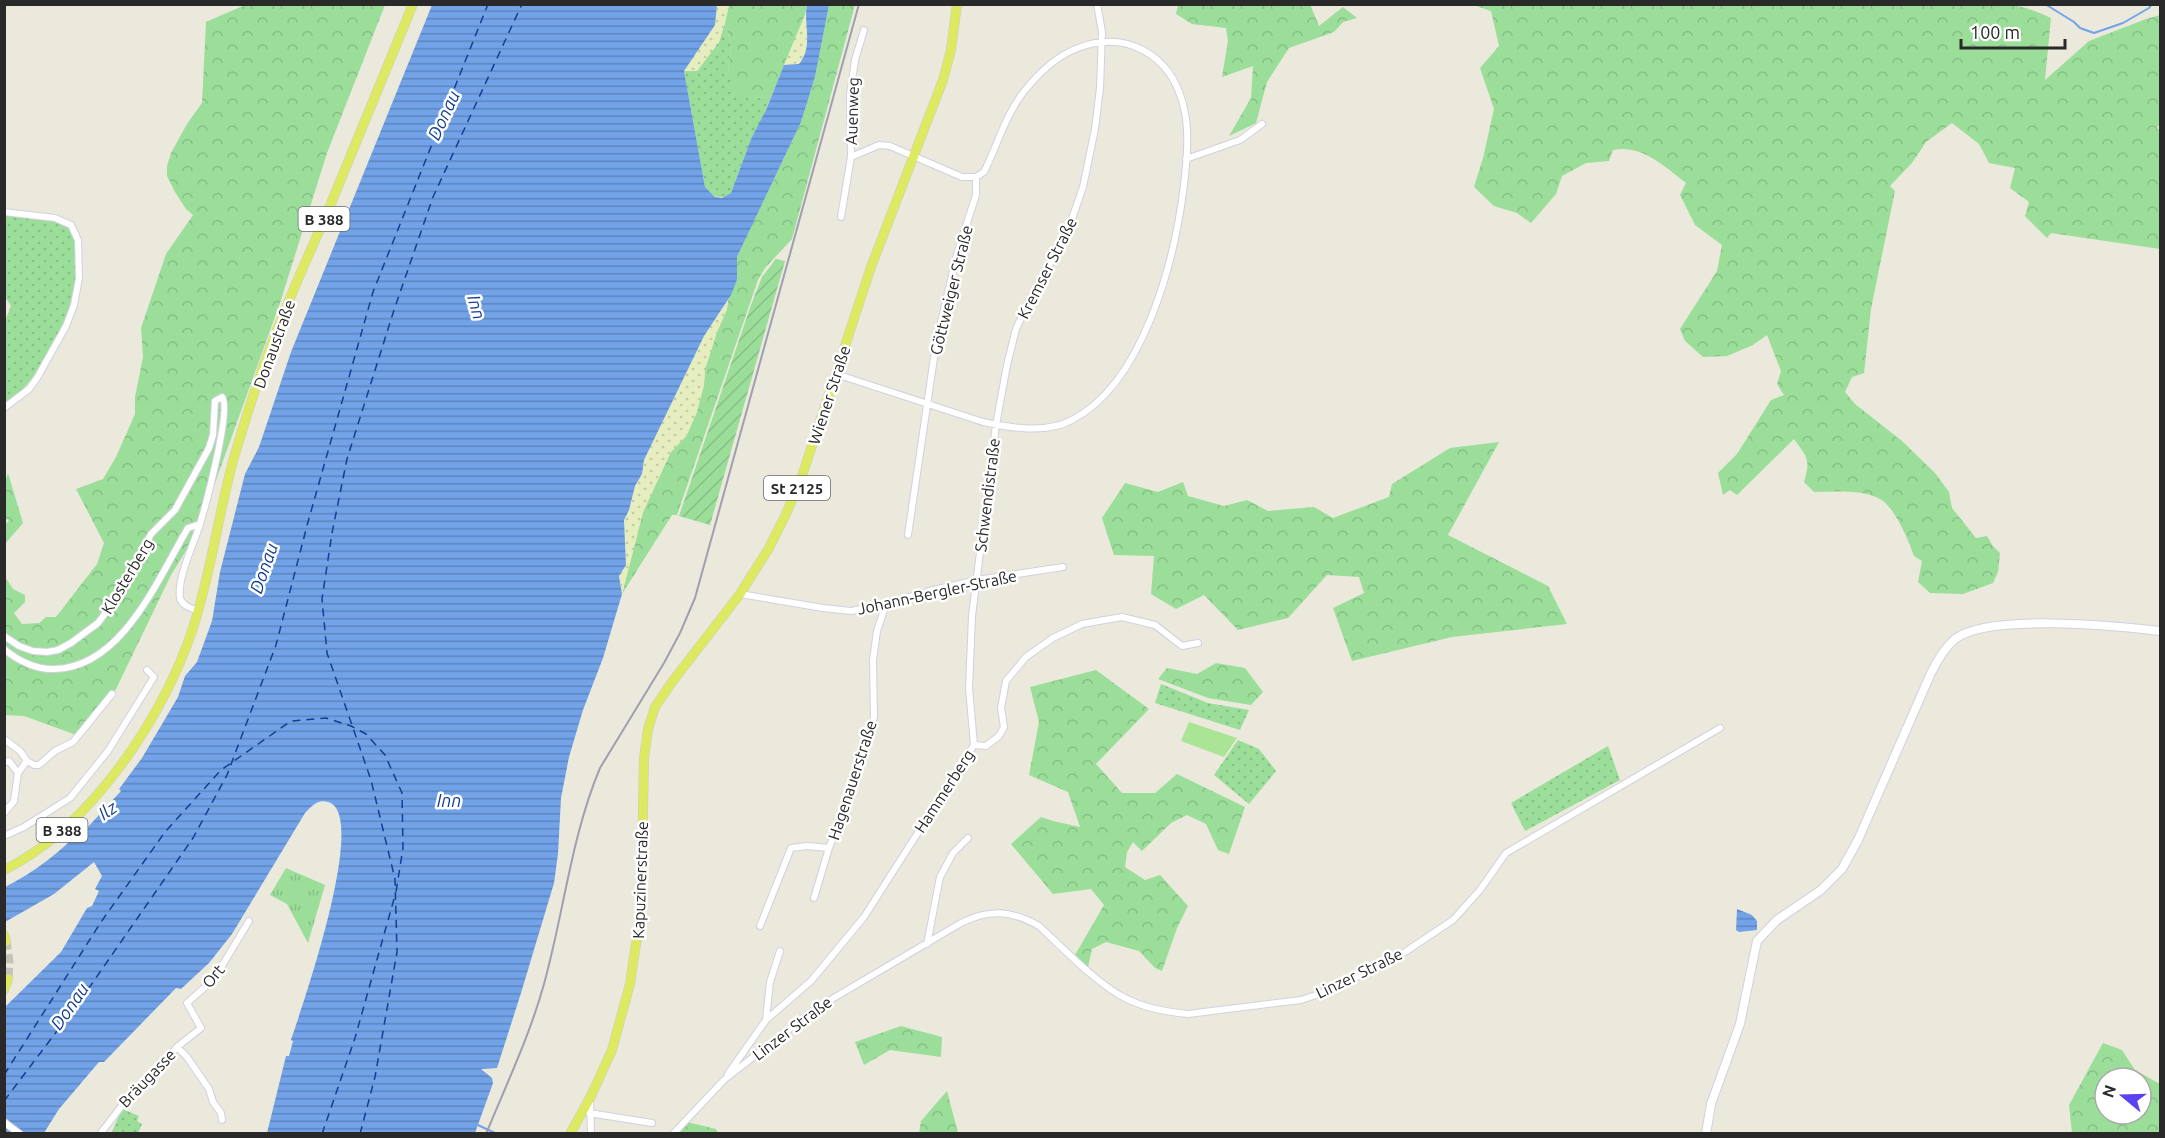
<svg xmlns="http://www.w3.org/2000/svg" width="2165" height="1138" font-family="Ubuntu,sans-serif">
<style>
.grass{fill:url(#grass-dots)}
.forest{fill:url(#forest-crowns);fill-rule:evenodd}
.sand{fill:url(#sand-dots)}
.park{fill:url(#park-tufts)}
.garden{fill:url(#garden-furrows)}
.pitch{fill:#aae596}
.water{fill:url(#water-rules)}
.lines{fill:none;stroke-linecap:round;stroke-linejoin:round}
.stream{stroke:#72a3e8;stroke-width:2}
.ferry{stroke:#143e91;stroke-width:1.5;stroke-dasharray:8 6;stroke-linecap:butt}
.primary-tunnel{stroke:#c3c3b7;stroke-width:9;stroke-dasharray:9 4.5;stroke-linecap:butt}
.street-casing{stroke:#d2d0e1;stroke-width:8}
.secondary-casing{stroke:#d2d0e1;stroke-width:10}
.primary-casing{stroke:#ccc;stroke-width:10}
.street{stroke:#fff;stroke-width:6}
.secondary{stroke:#fff;stroke-width:8}
.primary{stroke:#dde961;stroke-width:9}
.rail{stroke:#a29eb2;stroke-width:2}
.labels{text-anchor:middle;dominant-baseline:central;stroke-width:5;stroke-linejoin:round;paint-order:stroke}
.shield{fill:#fff;stroke:#696969;stroke-width:1.5}
.shield-label{font-size:15px;font-weight:bold;fill:#292929}
.street-label{font-size:16px;fill:#292929;stroke:#fff}
.water-label{font-size:18px;font-style:italic;fill:#143e91;stroke:#fff}
</style>
<defs>
<pattern id="grass-dots" width="8" height="8" patternUnits="userSpaceOnUse" patternTransform="scale(1.5)"><rect width="8" height="8" fill="#9bde9a"/><path d="M2 2h.1M6 6h.1" fill="none" stroke="#86be85" stroke-width="1.8" stroke-linecap="round"/></pattern>
<pattern id="forest-crowns" width="20" height="18" patternUnits="userSpaceOnUse" patternTransform="scale(1.5)"><rect width="20" height="18" fill="#9bde9a"/><path d="M2 6a3 3 0 1 1 6 0M12 15a3 3 0 1 1 6 0" fill="none" stroke="#86be85"/></pattern>
<pattern id="sand-dots" width="8" height="8" patternUnits="userSpaceOnUse" patternTransform="scale(1.5)"><rect width="8" height="8" fill="#e6eebf"/><path d="M2 2h.1M6 6h.1" fill="none" stroke="#c5cca4" stroke-width="1.8" stroke-linecap="round"/></pattern>
<pattern id="park-tufts" width="24" height="20" patternUnits="userSpaceOnUse" patternTransform="scale(1.5)"><rect width="24" height="20" fill="#9bde9a"/><path d="M3 7l-1-3M5 7V3M7 7l1-3M15 17l-1-3M17 17v-4M19 17l1-3" fill="none" stroke="#86be85"/></pattern>
<pattern id="garden-furrows" width="10" height="10" patternUnits="userSpaceOnUse" patternTransform="scale(1.5)"><rect width="10" height="10" fill="#9bde9a"/><path d="M-1 1l2-2M0 10L10 0M9 11l2-2" fill="none" stroke="#86be85"/></pattern>
<pattern id="water-rules" width="6" height="5" patternUnits="userSpaceOnUse" patternTransform="scale(1.5)"><rect width="6" height="5" fill="#72a3e8"/><path d="M0 2.5h6" fill="none" stroke="#5e85bc"/></pattern>
</defs>
<rect width="100%" height="100%" fill="#eae9db"/>
<!-- grass -->
<path class="grass" d="M725,23L731,44L728,72L750,98L771,97L762,119L751,139L731,193C719,201 714,197 705,187L684,71H697L719,42Z
M5,214C21,216 50,216 63,224C77,233 76,247 76,261C76,274 77,290 73,303C62,337 34,384 5,405L4,323L11,306L5,297Z
M1161,684L1208,703L1249,710L1240,730L1155,703Z
M1238,740L1259,749L1276,771L1249,804L1214,775Z
M1608,746L1620,780L1525,831L1511,803Z
M122,1109L139,1116L137,1121L142,1124L138,1133L111,1134Z"/>
<!-- forest -->
<path class="forest" d="M1310,4L1319,26L1343,7L1357,18L1343,22L1334,32L1289,48L1267,82L1256,123L1229,136L1251,98L1253,66L1222,77L1228,41L1226,28L1192,24L1176,14L1178,5Z
M1978,4V6C2004,0 2028,7 2051,18L2045,80L2089,41L2146,19L2160,15V124L2157,128L2160,131V249L2051,233L2047,238L2025,216L2029,202L2010,188L2015,168L1989,163L1979,144L1952,123L1926,142L1912,163L1890,186L1895,191L1871,309L1864,373L1852,377L1845,392L1855,404L1902,441L1935,473L1949,492L1952,508L1976,538L1987,536L1993,546L2000,553L1998,572L1993,583L1963,594L1930,593L1918,582L1922,561L1914,556C1909,541 1894,506 1880,499C1861,489 1835,492 1814,492L1804,482C1811,459 1807,457 1794,439L1737,495L1730,490L1723,495L1718,473L1737,454L1771,400L1784,395L1777,384L1781,371L1767,335L1753,345L1727,356L1703,357L1685,341L1680,329L1717,271L1722,245L1695,225L1680,195L1686,183C1665,167 1642,144 1613,150L1609,161L1586,163L1562,176L1556,194L1531,223L1517,213L1494,206L1474,187L1483,158L1494,109L1480,68L1499,46L1491,11L1473,5Z
M245,5H385L327,153L280,303L197,533L171,575L116,689L79,736L24,716L5,715L4,575L13,589L25,595V602L14,613L22,624L39,623L46,617H56L97,564L104,543L76,489L103,479L116,457L135,414V397L143,357L141,328L166,254L193,215L186,209L175,192L167,176V166L171,153L187,124L202,103L206,22Z
M729,5H807L805,15L771,97L750,98L735,96L728,72L731,44L725,23Z
M829,5H855L792,239L765,268L758,280L677,515H672L622,594L643,512L671,452L687,435L704,385L705,369L717,332L727,309L728,300L737,280V257L801,122L815,77Z
M1499,442L1448,535L1548,586L1567,624L1452,637L1352,661L1333,608L1364,593L1359,577L1327,575L1288,618L1238,630L1204,595L1176,609L1151,594L1154,556L1114,555L1102,518L1125,483L1158,492L1183,482L1188,496L1224,506L1247,500L1268,511L1314,507L1333,518L1389,497L1392,484L1450,448Z
M8,473L23,523L5,544V524L9,521L4,517L5,483Z
M1216,663L1245,668L1263,692L1251,705L1208,698L1158,679L1167,668L1197,674Z
M1096,670L1149,709L1096,764L1122,793H1155L1177,774L1245,807L1229,854L1218,850L1206,824L1187,815L1171,823L1142,851L1133,842L1127,852L1125,867L1145,880L1160,875L1188,906L1177,928L1162,971L1155,968L1139,951L1106,942L1092,949L1088,967L1075,955L1104,905L1091,889L1053,894L1011,844L1041,817L1053,821L1080,827L1068,792L1029,775L1039,722L1030,687Z
M901,1026L942,1037L941,1057L890,1050L864,1065L855,1042Z
M2103,1043L2122,1050L2135,1070L2160,1084V1133H2072L2069,1105ZM2105,1078H2141V1114H2105Z
M947,1091L958,1133H919L921,1121Z
M687,1122L716,1129L718,1133L679,1134Z"/>
<!-- sand -->
<path class="sand" d="M717,5H729L719,42L697,71H684L715,25Z
M805,15C807,31 811,50 799,63L784,65Z
M728,300L727,309L717,332L705,369L704,385L697,412L687,435L671,452L666,461L643,512L622,594L619,576L626,565L624,520L629,509L635,486L642,474L644,460L704,336Z"/>
<!-- park -->
<path class="park" d="M286,868L325,885L308,943L287,904L270,895Z"/>
<!-- garden -->
<path class="garden" d="M776,259L785,261L710,525L679,516L751,305L762,277Z"/>
<!-- pitch -->
<path class="pitch" d="M1189,722L1237,738L1224,757L1181,741Z"/>
<!-- water -->
<path class="water" d="M432,5H717L715,25L684,71L705,187L715,197L722,198L731,193L751,139L766,110L784,65L799,64C814,46 803,24 807,5H829L815,77L801,122L737,257V280L731,295L704,336L644,460L642,474L635,486L629,510L624,520L626,565L619,576L622,594L603,658L583,710L569,757L561,798L558,854L554,883L521,993L497,1068L481,1069L492,1078L493,1083L475,1133H267L286,1056H289L293,1041L291,1040C301,1010 370,813 328,802C317,799 311,807 305,813L232,934L209,963L181,989L176,988L104,1062H99L59,1109L44,1133H5V1007L61,952L87,908L92,906L99,891L95,889L102,876L94,862L54,894L5,922V887C34,873 62,850 85,827L87,828L121,791L119,789L142,758L178,697L185,676L197,662L212,621L220,572L245,474L259,447L291,352Z
M1737,909L1752,915L1757,921V930L1739,932L1736,930Z"/>
<g class="lines">
<!-- stream -->
<path class="stream" d="M2045,4L2074,22L2080,28L2094,33L2123,23L2149,8L2152,4
M478,1125L497,1134"/>
<!-- ferry -->
<path class="ferry" d="M4,1075L101,922L165,832L221,770L291,721L326,718L351,726L366,734L385,755L402,793L403,848L396,892
M4,1101L82,998L193,838L227,775L276,645L308,522L373,292L488,4
M322,1134L355,1038L394,899
M360,1134L375,1077L397,952L395,879L371,780L327,653L322,599L332,533L347,459L394,310L433,197L522,4"/>
<!-- primary-tunnel -->
<path class="primary-tunnel" d="M6,941L9,962L8,979"/>
<defs>
<path id="street" d="M1186,159L1240,140L1262,124
M4,212L55,218L71,225L78,240L79,278L74,305L66,326L37,378L29,389L4,408
M841,217L851,157L850,95L855,60L864,30
M836,374L983,422C1011,428 1046,434 1072,420C1144,383 1175,259 1184,185C1187,159 1190,129 1183,104C1170,54 1126,30 1078,48C1056,56 1036,76 1022,94C1005,117 997,146 984,172L976,177H962L890,146L879,145L851,157
M908,535L936,344L957,254L976,195V177
M740,594L823,608L851,611L886,604L929,591L977,580L1063,567
M4,636L19,646L33,651L47,652L58,650L71,643L98,623L121,592L151,534L175,510L209,448L213,435L215,401L222,397C232,408 205,508 199,527C193,545 177,579 180,598C182,606 191,608 198,611
M4,649C18,661 37,670 55,669C123,667 158,578 188,528L200,524
M4,739L20,751L27,761L34,765H39L55,751L73,742L112,694
M974,745L969,688L972,616L996,425L1007,365L1016,329L1030,299L1067,233L1083,187L1095,129L1100,88L1102,32L1097,4
M4,762L9,761L18,773
M4,813L14,801L18,773L27,761
M4,836L24,827L70,798L108,751L154,677L147,670
M814,898L829,848L863,757L874,717L873,660L877,631L886,604
M760,926L791,848L807,846L829,848
M927,944L940,877L953,853L968,838
M766,1020L770,982L780,951
M177,1047L187,1057L209,1089L213,1102L221,1113L222,1120
M728,1074L766,1020L811,981L864,917L974,745L986,746L999,736L1004,727L1001,708L1006,681L1026,657L1053,638L1082,624L1122,617L1155,625L1182,646L1198,643
M590,1099L591,1134
M589,1113L652,1123
M4,1122L20,1134
M100,1134L131,1094L151,1076L177,1047L201,1028L187,1003L214,979L249,921
M673,1134L725,1079L815,1009L961,923C989,909 1011,910 1039,926C1062,947 1098,985 1125,998C1144,1008 1167,1012 1188,1014L1301,1000L1328,991L1399,956L1453,920L1480,890L1506,853L1720,728"/>
<path id="secondary" d="M1706,1134L1711,1104L1740,1024L1757,941L1777,920L1821,890L1842,869L1858,840L1931,673C1937,661 1944,648 1955,639C1987,613 2118,626 2160,631"/>
<path id="primary" d="M4,870C90,828 164,717 193,628C211,573 218,516 233,461C245,420 258,379 273,340C289,299 307,258 325,218C354,147 383,76 413,4
M4,935L6,941
M4,990L8,979
M570,1134L591,1096L612,1050L630,984L641,910L644,758L648,729L655,707L672,682L740,594L769,548L786,514L802,476L871,267L943,80L951,50L957,4"/>
</defs>
<!-- street casing -->
<use href="#street" class="street-casing"/>
<!-- secondary casing -->
<use href="#secondary" class="secondary-casing"/>
<!-- primary casing -->
<use href="#primary" class="primary-casing"/>
<!-- street -->
<use href="#street" class="street"/>
<!-- secondary -->
<use href="#secondary" class="secondary"/>
<!-- primary -->
<use href="#primary" class="primary"/>
<!-- rail -->
<path class="rail" d="M486,1134C506,1085 530,1035 544,984C564,912 571,837 600,768L664,663L680,633L695,598L859,4"/>
</g>
<g class="labels">
<!-- shield labels -->
<g class="shield">
<rect x="298.5" y="207" width="51" height="24" rx="4.5"/>
<rect x="764" y="476" width="66" height="24" rx="4.5"/>
<rect x="36.5" y="818" width="51" height="24" rx="4.5"/>
</g>
<g class="shield-label">
<text x="324" y="219">B 388</text>
<text x="797" y="488">St 2125</text>
<text x="62" y="830">B 388</text>
</g>
<!-- street labels -->
<g class="street-label">
<text transform="translate(852 111) rotate(-88)">Auenweg</text>
<text transform="translate(1047 268) rotate(-63)">Kremser Straße</text>
<text transform="translate(951 290) rotate(-76)">Göttweiger Straße</text>
<text transform="translate(274 344) rotate(-70)">Donaustraße</text>
<text transform="translate(829 395) rotate(-72)">Wiener Straße</text>
<text transform="translate(987 495) rotate(-83)">Schwendistraße</text>
<text transform="translate(127 576) rotate(-59)">Klosterberg</text>
<text transform="translate(937 592) rotate(-12)">Johann-Bergler-Straße</text>
<text transform="translate(852 780) rotate(-72)">Hagenauerstraße</text>
<text transform="translate(944 791) rotate(-57)">Hammerberg</text>
<text transform="translate(640 880) rotate(-88)">Kapuzinerstraße</text>
<text transform="translate(1359 973) rotate(-26)">Linzer Straße</text>
<text transform="translate(213 976) rotate(-50)">Ort</text>
<text transform="translate(792 1028) rotate(-37)">Linzer Straße</text>
<text transform="translate(147 1078) rotate(-46)">Bräugasse</text>
</g>
<!-- water labels -->
<g class="water-label">
<text transform="translate(443 115) rotate(-65)">Donau</text>
<text transform="translate(477 307) rotate(74)">Inn</text>
<text transform="translate(263 568) rotate(-71)">Donau</text>
<text x="449" y="800">Inn</text>
<text transform="translate(107 810) rotate(-35)">Ilz</text>
<text transform="translate(69 1006) rotate(-55)">Donau</text>
</g>
</g>
<!-- border -->
<rect width="2165" height="1138" fill="none" stroke="#292929" stroke-width="12"/>
<!-- north arrow -->
<g transform="translate(2123 1096) rotate(289)"><circle r="28" fill="#ffffff" stroke="#a9a9a9" stroke-width="1.5"/>
<path d="M0-4.5L10 22L0 15L-10 22Z" fill="#5a42f0"/>
<text y="-9" font-size="16" font-weight="bold" text-anchor="middle" fill="#292929">N</text>
</g>
<!-- scale -->
<path d="M1961 39v9h104v-9" fill="none" stroke="#292929" stroke-width="3"/>
<text x="1970" y="39" font-size="18" fill="#292929" stroke="#ffffff" stroke-width="4.5" paint-order="stroke">100 m</text>
</svg>
